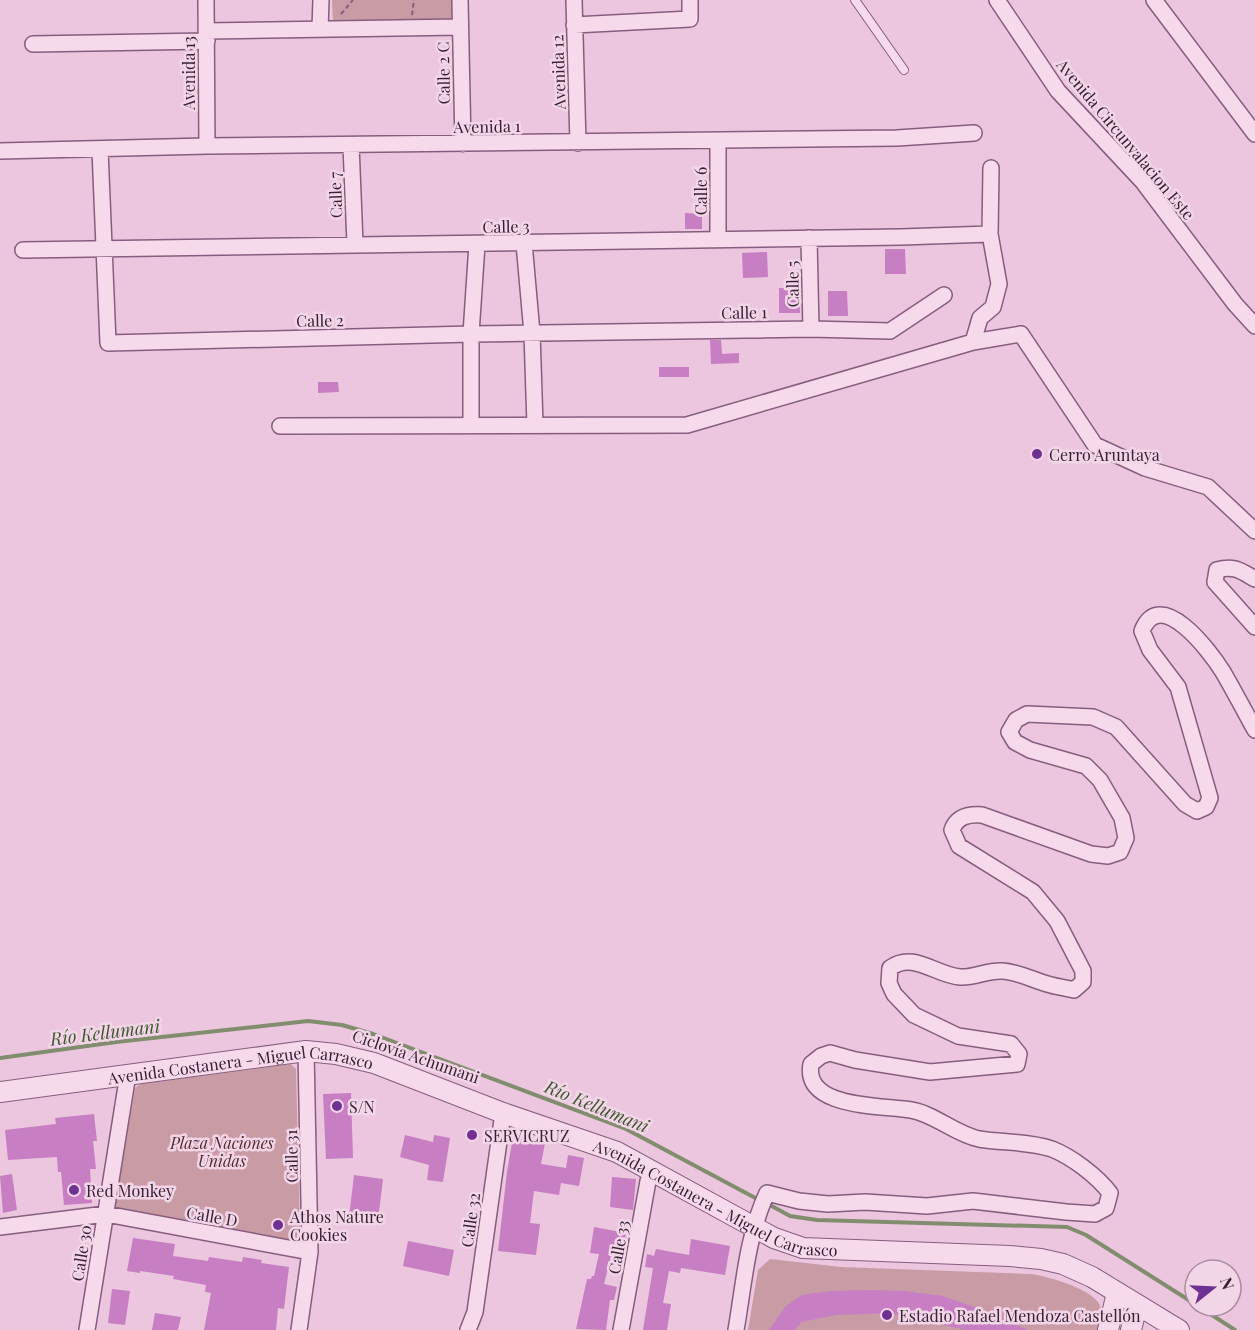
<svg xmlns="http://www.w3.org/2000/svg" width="1255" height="1330" font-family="'Playfair Display',serif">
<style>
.green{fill:#c99ba5}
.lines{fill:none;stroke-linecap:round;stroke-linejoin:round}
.stream{stroke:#818d6e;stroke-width:4}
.building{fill:#c77ec2}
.service-casing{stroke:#865d7e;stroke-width:10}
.minor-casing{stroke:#865d7e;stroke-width:18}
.tertiary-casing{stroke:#865d7e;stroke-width:22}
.path{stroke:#865d7e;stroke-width:2;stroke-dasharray:4.5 3;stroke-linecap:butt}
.service{stroke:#f7d9ec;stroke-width:8}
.minor{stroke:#f7d9ec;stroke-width:15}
.tertiary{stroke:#f7d9ec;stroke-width:20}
.poi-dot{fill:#6f3191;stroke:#f3d5e8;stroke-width:2}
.labels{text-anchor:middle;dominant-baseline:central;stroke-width:5;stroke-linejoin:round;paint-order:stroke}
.street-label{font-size:16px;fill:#372034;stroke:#f3d5e8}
.poi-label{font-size:16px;fill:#372034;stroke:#f3d5e8;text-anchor:start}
.park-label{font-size:16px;font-style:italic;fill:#52282c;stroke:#f3d5e8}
.water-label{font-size:18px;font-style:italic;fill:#3f5630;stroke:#f3d5e8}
</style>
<rect width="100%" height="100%" fill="#ebc6de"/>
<!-- green -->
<path class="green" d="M332,0H455L456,20L333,24Z
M291,1064L296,1069L300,1235L296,1241L291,1243L119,1210L115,1205L135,1088L140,1084Z
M770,1259L841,1267L1032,1274C1049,1277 1094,1289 1100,1306C1103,1314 1101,1322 1099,1330H748L758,1270Z"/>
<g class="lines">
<!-- stream -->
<path class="stream" d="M0,1058L116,1042L308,1021L342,1025L373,1034L626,1129L761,1201
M768,1204L790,1216L817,1220L1067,1227L1086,1235L1195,1304
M1198,1306L1235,1330"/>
</g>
<!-- building -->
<path class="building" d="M685,213L702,214V229H685Z
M885,249H905L906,274H885Z
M767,252L768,277L743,278L742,253Z
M779,288H799L800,313H779Z
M828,291H847L848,316H828Z
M710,340H721L722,354L739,353V363L711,364Z
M659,367H689V377H659Z
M318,382H338L339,392L318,393Z
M351,1093L353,1158L326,1159L323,1094Z
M94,1114L97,1141H93L96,1169H90L92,1203L64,1205L61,1172H58L57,1157L8,1160L5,1130L56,1124L55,1118Z
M405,1135L433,1142L434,1135L450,1138L443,1182L427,1180L429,1165L400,1157Z
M513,1137L545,1143L541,1164L566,1168L568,1155L584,1158L579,1186L561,1183L559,1195L534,1191L530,1223L540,1224L536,1255L498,1251L507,1172Z
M12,1174L17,1210L3,1213L0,1176Z
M354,1175L383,1179L378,1220L349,1217Z
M612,1177L636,1179L633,1210L610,1207Z
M594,1227L626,1233L622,1258L611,1256L604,1284L617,1287L614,1300H610L606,1330L576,1329L587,1279H591L592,1276H594L599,1254L590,1253Z
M133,1238L175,1244L173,1256L208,1261L209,1257L242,1262L243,1257L262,1260L261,1263L289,1267L284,1309L278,1308L276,1330H204L211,1293L205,1292L206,1285L173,1279L174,1276L140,1271V1273L127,1271Z
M691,1239L730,1246L725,1275L681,1268L680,1273L669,1271L663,1303L671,1304L667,1330H643L653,1268L645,1267L647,1254L654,1256L656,1249L689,1255Z
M408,1241L454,1250L449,1276L403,1266Z
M112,1289L130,1291L125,1325L108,1323Z
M872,1290L904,1291L943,1296L977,1308L1028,1330H966L890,1313L836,1315L801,1322L795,1330H769L786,1306L802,1295L830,1291Z
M155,1313L181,1317L178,1330H152Z"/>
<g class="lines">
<defs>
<path id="service" d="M855,0L904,70"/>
<path id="minor" d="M206,0L207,146
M460,0L463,144
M574,0L578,143
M997,0L1058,91L1143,182L1235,304L1255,326
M1154,0L1255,134
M574,25L690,19V0
M320,29L321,0
M206,31L460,27
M33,44L207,41
M718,141V240
M351,145L355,244
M100,150L108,343L471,334L811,329L890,331L944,295
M0,151L207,146L897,138L974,133
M809,238L811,329
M524,243L532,333L535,425
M23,250L901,237L990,234
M973,342L980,318L993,307L999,284L990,234L991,168
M471,425V334L477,244
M280,426L687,425L973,342L1021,334L1095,445L1145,468L1208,487L1255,531
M1255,579C1241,571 1234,565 1217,570L1215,582L1255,627
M0,1227L106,1214L310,1252
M87,1330L128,1074
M299,1330L310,1252L306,1051
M468,1330L475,1312L503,1113
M621,1330L648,1181L655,1171
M736,1330C744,1284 747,1236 767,1193L799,1201L828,1204L865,1202L927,1206L973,1201L1066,1212L1095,1214L1106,1208L1110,1193C1097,1176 1072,1157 1052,1149C1028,1141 1003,1143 979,1139C955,1134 935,1114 911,1110C882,1105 803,1109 811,1064L821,1056L830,1053L855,1060L930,1072L1017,1064L1019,1054L1011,1044L958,1036L914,1015L894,994L889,983L890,968C914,951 935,975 960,977C974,978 988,970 1002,971C1020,972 1034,981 1051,985C1058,987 1066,988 1074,990L1083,982V971L1057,921L1033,892L959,846L952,830C957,816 969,814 982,815L1091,854L1108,856L1120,852L1126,838L1122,818L1100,780L1086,766L1030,750L1015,742L1009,732L1016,720L1027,714L1093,717L1116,727L1185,804L1197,811L1206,807L1210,798L1178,687L1150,650L1142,631C1160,585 1210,651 1223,672C1234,691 1244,710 1255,730"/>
<g id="tertiary">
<path id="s1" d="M0,1092L306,1051L336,1054L374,1063L503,1113L617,1152L774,1238L803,1248L1010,1256L1041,1259L1063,1264L1092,1277L1179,1330"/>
<path d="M1108,1330L1117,1293"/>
<path d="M1131,1330L1137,1305"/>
</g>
</defs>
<!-- service casing -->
<use href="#service" class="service-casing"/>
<!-- minor casing -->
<use href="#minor" class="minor-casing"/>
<!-- tertiary casing -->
<use href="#tertiary" class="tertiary-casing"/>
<!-- path -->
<path class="path" d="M341,14L353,0
M412,15L414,0"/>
<!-- service -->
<use href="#service" class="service"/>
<!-- minor -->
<use href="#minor" class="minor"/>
<!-- tertiary -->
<use href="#tertiary" class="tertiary"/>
</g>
<!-- markers -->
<g class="poi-dot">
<circle cx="1037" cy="454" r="6"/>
<circle cx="337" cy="1106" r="6"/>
<circle cx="472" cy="1135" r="6"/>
<circle cx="74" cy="1190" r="6"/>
<circle cx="278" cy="1225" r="6"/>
<circle cx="887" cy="1315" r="6"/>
</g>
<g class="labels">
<!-- street labels -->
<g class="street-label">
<text transform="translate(558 72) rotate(-92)">Avenida 12</text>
<text transform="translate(188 73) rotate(-90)">Avenida 13</text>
<text transform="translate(443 73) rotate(-91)">Calle 2 C</text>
<text transform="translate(487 126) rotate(-1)">Avenida 1</text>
<text transform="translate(1126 139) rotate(50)">Avenida Circunvalacion Este</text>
<text transform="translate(700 191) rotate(-90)">Calle 6</text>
<text transform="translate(335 195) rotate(-92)">Calle 7</text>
<text transform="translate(506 226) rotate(-1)">Calle 3</text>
<text transform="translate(792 284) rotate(-91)">Calle 5</text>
<text transform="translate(744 312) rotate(-1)">Calle 1</text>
<text transform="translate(320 320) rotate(-1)">Calle 2</text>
<text transform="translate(416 1056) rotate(19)">Ciclovía Achumani</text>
<text stroke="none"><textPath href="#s1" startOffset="243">Avenida Costanera - Miguel Carrasco</textPath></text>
<text transform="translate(291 1156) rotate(-91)">Calle 31</text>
<text stroke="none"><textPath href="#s1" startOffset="747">Avenida Costanera - Miguel Carrasco</textPath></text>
<text transform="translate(212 1216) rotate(10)">Calle D</text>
<text transform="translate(470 1220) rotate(-82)">Calle 32</text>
<text transform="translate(618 1247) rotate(-80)">Calle 33</text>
<text transform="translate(81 1253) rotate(-81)">Calle 30</text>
</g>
<!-- poi labels -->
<g class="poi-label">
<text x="1049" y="454">Cerro Aruntaya</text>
<text x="349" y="1106">S/N</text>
<text x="484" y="1135">SERVICRUZ</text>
<text x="86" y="1190">Red Monkey</text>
<text x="290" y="1216">Athos Nature<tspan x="290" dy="18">Cookies</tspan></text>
<text x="899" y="1315">Estadio Rafael Mendoza Castellón</text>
</g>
<!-- park labels -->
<g class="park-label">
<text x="222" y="1142">Plaza Naciones<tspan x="222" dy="18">Unidas</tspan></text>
</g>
<!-- water labels -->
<g class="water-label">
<text transform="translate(105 1032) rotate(-7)">Río Kellumani</text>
<text transform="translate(597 1106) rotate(22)">Río Kellumani</text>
</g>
</g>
<!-- north arrow -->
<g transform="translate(1213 1288) rotate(72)"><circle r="28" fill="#f3d5e8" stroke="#a88da0" stroke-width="1.5"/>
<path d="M0-4.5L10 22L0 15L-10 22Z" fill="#6f3191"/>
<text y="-9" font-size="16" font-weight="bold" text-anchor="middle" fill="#372034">N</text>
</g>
</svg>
